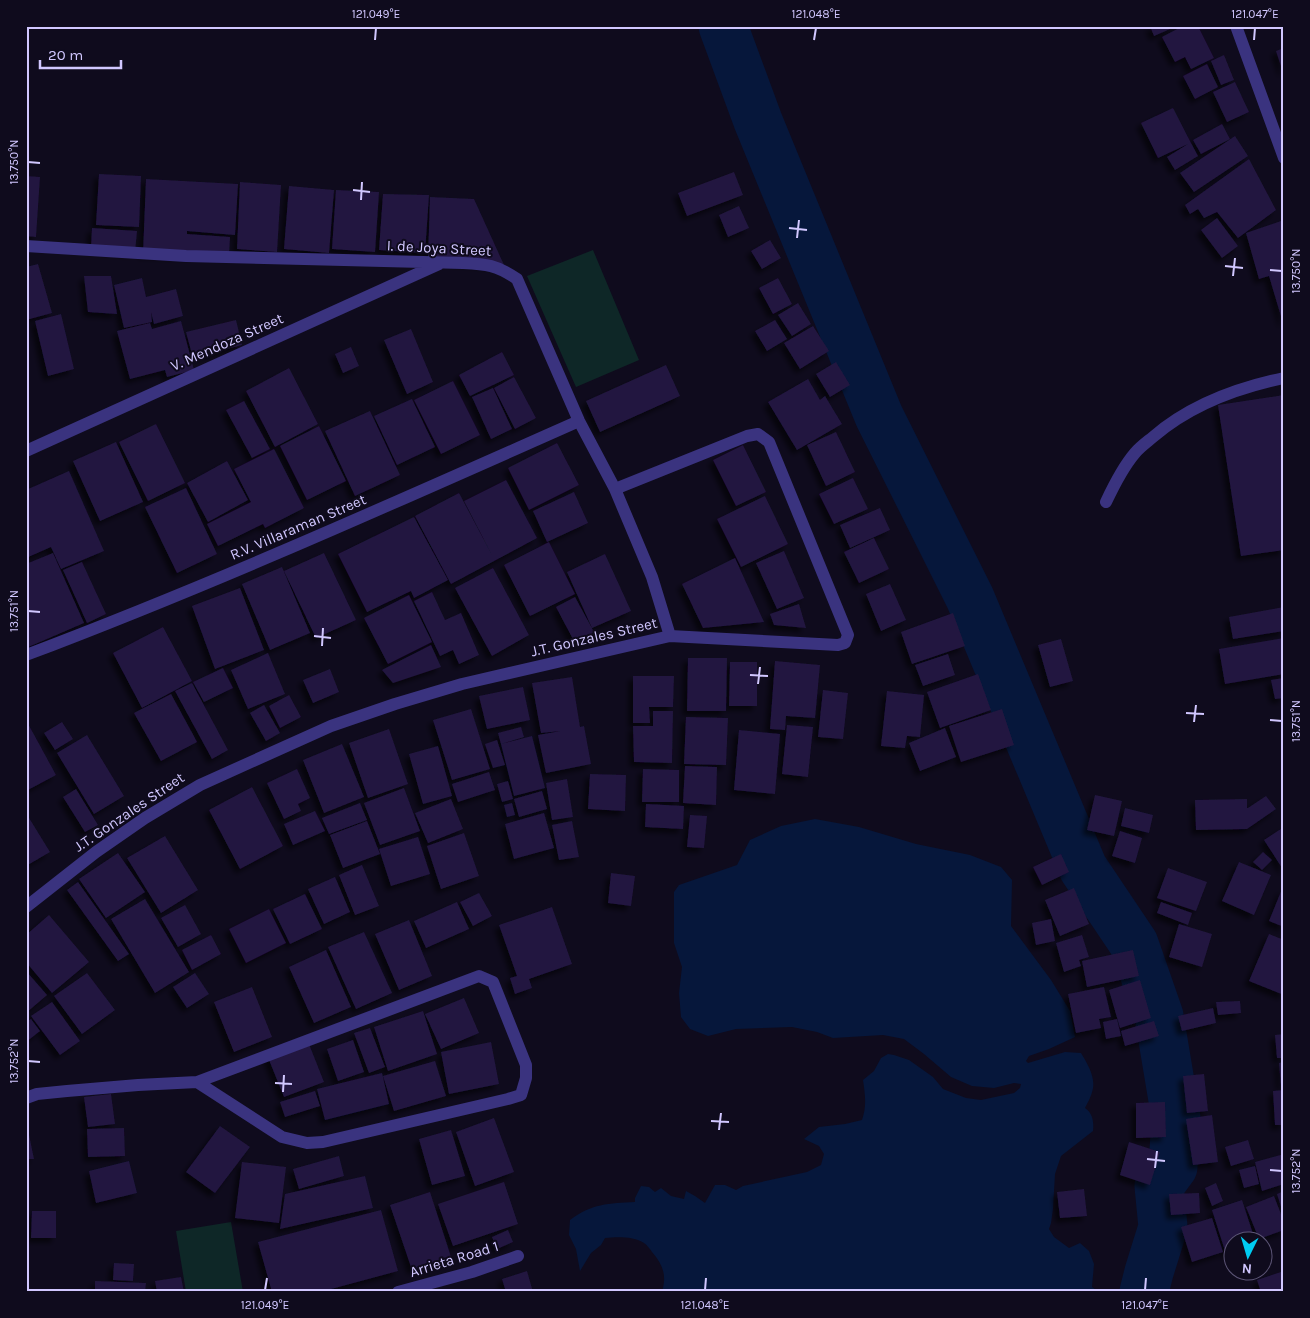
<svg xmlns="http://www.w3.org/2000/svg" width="1310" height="1318" font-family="Karla,sans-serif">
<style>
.green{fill:#0e2727}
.water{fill:#06173b}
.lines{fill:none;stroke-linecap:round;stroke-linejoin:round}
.river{stroke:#06173b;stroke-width:49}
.building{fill:#21163f;filter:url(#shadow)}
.service{stroke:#3a337f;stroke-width:12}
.minor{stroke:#3a337f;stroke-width:12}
.tertiary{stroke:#3a337f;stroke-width:12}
.ticks{fill:none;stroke:#d1c7ff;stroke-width:2}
.labels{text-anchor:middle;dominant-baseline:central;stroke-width:4;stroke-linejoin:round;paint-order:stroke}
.street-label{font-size:15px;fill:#d1c7ff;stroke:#0f0b1d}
.neatline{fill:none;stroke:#d1c7ff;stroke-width:2}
.ticks-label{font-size:12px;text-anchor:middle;fill:#d1c7ff}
</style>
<defs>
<filter id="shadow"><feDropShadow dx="-4.5" dy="4.5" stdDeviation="2.5" flood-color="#0009"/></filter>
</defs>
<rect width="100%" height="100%" fill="#0f0b1d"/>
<!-- green -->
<path class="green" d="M593,250L639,360L576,387L527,276Z
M231,1222L243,1292H186L176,1231Z"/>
<!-- water -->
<path class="water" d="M815,819L859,827L916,844L970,855L1001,867L1012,880L1011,926L1051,980L1070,1011L1075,1037L1049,1049L1029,1056L1026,1061L1028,1063L1065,1052L1081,1053C1087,1063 1095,1076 1093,1088C1092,1095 1088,1102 1085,1108C1093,1113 1094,1123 1093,1131L1061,1156L1055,1174L1053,1209L1051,1223L1049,1229L1054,1237L1069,1248L1080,1243L1089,1251L1094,1264L1092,1287L1099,1292H662C667,1275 663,1265 652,1252C650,1249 647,1245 644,1243C634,1236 616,1237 605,1238L601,1245L591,1253L580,1271L576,1249L569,1235L570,1220C591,1204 609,1203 635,1202V1198L641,1186L649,1187L655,1192L661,1188L671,1196L684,1199L686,1191L695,1196L705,1203L715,1185H725L736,1190L743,1186L807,1172L821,1165L824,1154L819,1146L804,1139L819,1127L845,1124L862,1120C867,1106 865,1094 863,1080L874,1071L881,1058L888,1054L894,1055L909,1060L933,1077L943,1089L966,1098L981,1100L1014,1093L1020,1088L1021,1084L1014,1083L994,1088L972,1086L951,1077L924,1054L904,1039L883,1035L833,1038L817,1032L792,1027L736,1029L708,1036L690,1029L681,1017L679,993L682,967L674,943V892L679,885L737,865L750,840L781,826Z"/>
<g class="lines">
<!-- river -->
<path class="river" d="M723,26L758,121L879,416L970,598L1083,868L1134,944L1159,1016L1176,1118L1173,1167L1159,1186L1163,1227L1149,1272L1144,1292"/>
</g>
<!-- building -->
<path class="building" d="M1150,26H1177L1154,36Z
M1183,26H1198L1214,58L1191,69L1185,57L1175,62L1162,37Z
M1284,48V72H1283L1276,51Z
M1224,55L1234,80L1221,85L1211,61Z
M1207,64L1218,87L1195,99L1183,76Z
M1235,82L1249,112L1227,122L1213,92Z
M1173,108L1191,143L1198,156L1175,170L1167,157L1188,144L1158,158L1141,123Z
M1222,124L1230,139L1201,154L1193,140Z
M1235,136L1248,156L1194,192L1180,173Z
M1249,159L1276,210L1238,238L1217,212L1204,218L1198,209L1190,214L1185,205Z
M734,172L743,195L687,216L678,193Z
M99,174L141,176L139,227L96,225Z
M26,176L40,177L36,237L26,236Z
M146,179L238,184L235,235L187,231V234L230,237L229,255L143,254Z
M240,182L281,185L277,252L237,249Z
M289,186L334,190L329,253L284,249Z
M336,190L379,192L375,252L332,249Z
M383,194L429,195L425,253L379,250Z
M430,197L474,199L504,265L428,259Z
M739,206L749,228L728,237L719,215Z
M1217,218L1238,246L1222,258L1201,230Z
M1284,220V323H1283L1269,276L1259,279L1246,233Z
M92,228L137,231L135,252L91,248Z
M770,240L781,258L762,269L751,251Z
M38,264L52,313L26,320V267Z
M84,276H111L117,314L88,312Z
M142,278L146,297L176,289L183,316L154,324L151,312L152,322L124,328L114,285Z
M778,278L792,304L773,314L759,288Z
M798,303L811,324L792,336L778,315Z
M61,314L74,369L48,376L35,321Z
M236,320L242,345L193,358L186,332Z
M775,320L787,339L767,351L755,331Z
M181,321L194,370L167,377L165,370L130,379L117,331L150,323L152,329Z
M813,326L829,351L800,369L784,343Z
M411,329L433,382L407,394L384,340Z
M351,347L359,366L343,373L335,354Z
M502,352L514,375L470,396L459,375Z
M836,362L850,385L830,397L816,374Z
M666,365L680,396L600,432L586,401Z
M289,368L318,424L275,447L246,391Z
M514,377L536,418L515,429L494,388Z
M808,379L820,400L825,396L842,424L797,450L768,402Z
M453,381L480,435L441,454L414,400Z
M493,388L512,429L491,439L472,397Z
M1284,395V550L1241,556L1218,405Z
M412,399L435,447L397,465L374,416Z
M244,401L270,449L252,458L226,410Z
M370,411L400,475L355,496L325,431Z
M156,424L185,483L148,501L119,442Z
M319,426L346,481L307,500L280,446Z
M836,432L855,472L826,486L807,445Z
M116,442L143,502L100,521L73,461Z
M557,443L579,485L529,510L508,468Z
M743,445L766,492L736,506L713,460Z
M274,449L304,508L265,528L263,524L218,546L207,524L251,502L234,469Z
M227,461L248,500L208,522L187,483Z
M69,471L104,551L61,569L51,547L26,558V490Z
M853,478L868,509L834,524L819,494Z
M506,480L537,538L451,584L415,516L459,493L493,557L464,501Z
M186,488L217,554L177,573L145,507Z
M574,492L588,523L547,542L533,511Z
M765,496L788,544L741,567L717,519Z
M880,508L890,530L850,548L840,525Z
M414,517L448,580L414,598L411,591L367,612L338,554Z
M874,538L889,569L859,583L844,552Z
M549,542L575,594L530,616L504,565Z
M784,551L804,598L777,609L756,563Z
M53,553L84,623L26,648V564Z
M324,553L356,620L316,638L284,571Z
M605,554L631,611L592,628L567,572Z
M735,558L764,622L703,628L682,584Z
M82,562L106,614L87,623L63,570Z
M282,567L310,633L270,650L242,584Z
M493,568L529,635L492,656L455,588Z
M890,584L906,620L881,631L866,594Z
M240,588L264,650L215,669L192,606Z
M432,592L445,620L461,613L479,655L459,664L453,650L440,656L414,601Z
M409,595L432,642L388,664L364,618Z
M575,597L594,632L575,643L556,607Z
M799,604L806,628L774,625L770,614Z
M1284,607V631L1233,639L1229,617Z
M953,613L965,646L912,664L901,632Z
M163,627L192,681L142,708L113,653Z
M1284,638V674L1225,684L1219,649Z
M1061,639L1073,681L1050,687L1038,645Z
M431,645L441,667L393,683L382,670Z
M268,653L285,694L248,709L231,670Z
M948,654L955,675L923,686L915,665Z
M688,658H727L726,711H687Z
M775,661L820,665L815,718L786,716L785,730L770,729Z
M730,662H757V706H729Z
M223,668L233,688L204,702L193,682Z
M330,669L339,692L313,703L303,680Z
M978,674L991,710L940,728L927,692Z
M633,676H674L673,707H649L650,723H633Z
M572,677L580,727L584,726L591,764L546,773L538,735L561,731L541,733L532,683Z
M1284,678V698L1275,699L1271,680Z
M192,683L228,750L212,759L175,691Z
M523,687L530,720L487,729L479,696Z
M823,690L848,693L843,739L818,737Z
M887,691L924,695L920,737L907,736L905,748L881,746Z
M171,694L197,742L161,761L134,713Z
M289,695L301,717L280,728L269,706Z
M264,705L280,733L266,741L250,713Z
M471,709L490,769L452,780L433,720Z
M1002,709L1014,745L961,762L949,726Z
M653,711H673L672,763L634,762L633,726H653Z
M686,717L728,718L726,765L684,764Z
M26,720L56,775L26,791Z
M62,722L73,739L55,750L44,733Z
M787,725L813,727L808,777L782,774Z
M521,727L524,737L501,744L498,733Z
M945,728L956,757L920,771L909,743Z
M389,729L408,784L368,798L349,743Z
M739,730L780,734L775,794L734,790Z
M87,735L124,796L94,814L57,753Z
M532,736L545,788L514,796L501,744Z
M497,740L505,765L493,768L485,744Z
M342,744L364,797L324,813L303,760Z
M438,746L452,796L423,804L409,754Z
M685,766L717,767L716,805L683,803Z
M297,769L310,798L298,804L301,811L284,819L267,783Z
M643,769L679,770V802H642Z
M489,772L495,790L458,802L452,784Z
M590,774L626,775L625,811L588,809Z
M567,779L573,817L552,820L546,783Z
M508,781L513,799L502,802L497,784Z
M252,787L283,846L240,869L209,810Z
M404,788L420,831L380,845L364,803Z
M76,789L98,825L85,832L63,797Z
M542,791L547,809L519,817L514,799Z
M1095,795L1122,801L1114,836L1087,830Z
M1266,796L1276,809L1247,829L1196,830L1195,800L1247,799V808H1248Z
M451,799L463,829L428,843L415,813Z
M360,803L367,820L329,834L322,818Z
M512,803L515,815L507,817L504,805Z
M646,804L684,806L683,829L645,827Z
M1125,808L1153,815L1149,833L1121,826Z
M315,811L325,831L293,845L284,824Z
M26,813L50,852L26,866Z
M544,813L554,848L514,859L505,824Z
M690,815L707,816L704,848L687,847Z
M367,821L380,854L343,868L330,835Z
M572,821L579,857L559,860L552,825Z
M1284,827V871L1264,840Z
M1120,831L1142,838L1135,863L1112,856Z
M464,833L479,876L441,889L427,846Z
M165,836L198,890L161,913L127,858Z
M418,837L430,874L391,886L379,849Z
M1263,852L1272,860L1262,870L1253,862Z
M118,853L145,892L106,918L79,879Z
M1061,854L1069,872L1042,885L1033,867Z
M1239,862L1271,875L1254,915L1222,901Z
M362,865L379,906L355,915L339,875Z
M1168,868L1207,882L1196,911L1157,898Z
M611,873L635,876L631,906L608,903Z
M335,877L350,912L324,924L308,889Z
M78,882L129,954L118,961L67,890Z
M1074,888L1089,924L1060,936L1045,900Z
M1282,889L1284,890V927L1269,921Z
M479,893L492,916L473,926L460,902Z
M305,894L322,929L290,944L273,909Z
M145,899L189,972L155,993L111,919Z
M457,902L469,929L426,948L414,921Z
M1161,902L1192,913L1188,925L1157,913Z
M185,905L201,934L178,947L161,918Z
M552,907L572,964L529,979L532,988L515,994L510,978L517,976L499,925Z
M269,909L286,943L246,963L229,929Z
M49,915L89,962L52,993L26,962V935Z
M1051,919L1055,941L1036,945L1032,923Z
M409,920L432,976L399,990L375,934Z
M1179,924L1212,934L1202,967L1169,957Z
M364,932L392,993L356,1009L328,947Z
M1269,934L1284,940V995L1249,981Z
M211,935L221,954L192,970L182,950Z
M1082,935L1089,957L1079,960L1081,966L1064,972L1056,943Z
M326,950L351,1007L314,1023L289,967Z
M1133,950L1139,976L1087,987L1082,961Z
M26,971L47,995L26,1013Z
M87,973L115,1010L82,1034L54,996Z
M195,973L209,994L187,1008L173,987Z
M1140,980L1151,1018L1120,1028L1109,990Z
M252,987L272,1037L234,1052L214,1002Z
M1104,987L1111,1017L1099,1019L1101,1028L1076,1033L1068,994Z
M464,998L479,1033L441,1049L425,1014Z
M1240,1001L1241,1013L1218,1015L1216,1002Z
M52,1002L80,1041L60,1055L31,1016Z
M1213,1008L1216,1023L1182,1031L1178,1016Z
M423,1011L437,1054L388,1071L374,1027Z
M31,1019L40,1031L26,1042V1022Z
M1117,1019L1121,1036L1106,1039L1103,1022Z
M1154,1021L1159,1036L1125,1046L1121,1031Z
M370,1028L385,1067L369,1073L354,1033Z
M1284,1034V1058H1277L1275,1035Z
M307,1039L324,1082L284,1097L267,1055Z
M353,1040L364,1072L338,1081L327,1049Z
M491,1042L499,1084L449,1094L441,1052Z
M435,1061L446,1096L394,1111L383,1076Z
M1284,1062V1085L1281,1086L1279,1063Z
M382,1073L389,1104L325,1120L317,1089Z
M1204,1074L1208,1111L1187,1113L1183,1076Z
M1284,1090V1125H1275L1273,1091Z
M315,1091L320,1106L285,1117L280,1102Z
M111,1094L115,1124L88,1127L84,1097Z
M1165,1102L1166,1137L1136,1138V1103Z
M1212,1115L1218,1162L1193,1165L1186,1119Z
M494,1118L514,1172L475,1186L456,1132Z
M26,1125H27L34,1159H26Z
M220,1126L250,1147L215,1193L186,1172Z
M124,1128L125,1156L88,1157L87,1129Z
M451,1130L465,1176L432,1185L419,1139Z
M1248,1140L1254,1159L1231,1166L1225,1147Z
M1129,1142L1160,1152L1150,1185L1120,1175Z
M1284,1154V1184L1262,1191L1255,1162Z
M339,1156L344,1176L299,1189L293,1169Z
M129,1161L137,1193L96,1203L89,1171Z
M242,1162L286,1167L279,1223L235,1218Z
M1255,1166L1259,1184L1244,1188L1239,1170Z
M365,1176L373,1208L280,1229L285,1194Z
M504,1182L518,1224L453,1246L438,1204Z
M1216,1183L1223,1201L1212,1206L1205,1188Z
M1084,1189L1087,1216L1060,1218L1057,1192Z
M1284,1191V1213H1283L1277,1194Z
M430,1192L451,1257L412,1270L390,1205Z
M1199,1193L1200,1213L1171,1215L1169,1194Z
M1274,1196L1284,1222V1230L1259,1239L1246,1207Z
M1242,1200L1255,1240H1232V1251L1226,1254L1212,1210Z
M381,1210L398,1271L320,1292H272L258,1242Z
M32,1211H56V1238H31Z
M1212,1218L1223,1252L1192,1262L1181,1227Z
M508,1230L513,1242L497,1249L492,1237Z
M114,1263L134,1264L133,1281L113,1280Z
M527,1271L533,1292H506L502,1279Z
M1284,1271V1292H1261L1257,1280Z
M181,1277L184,1292H157L155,1281Z
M95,1281L146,1283L145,1292H95Z"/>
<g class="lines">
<!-- service -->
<path class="service" d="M1106,502C1114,485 1123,467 1135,453C1140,447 1147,442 1153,437C1190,405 1236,388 1284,378"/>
<!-- minor -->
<path class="minor" d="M26,246L186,256L463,263C486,264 497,265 517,279L579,421L615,489L652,577L670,636
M26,451L439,264
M26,655C214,584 396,502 579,421
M26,907L96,852L145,818L200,785L331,726L395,704L462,684L670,636L838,645L845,643L848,635L769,442L758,434L747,436L615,489
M26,1098L37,1094L67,1091L138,1085L197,1082L479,976L493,982L526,1065V1078L521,1095L508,1099L323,1142L307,1143L282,1137L197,1082
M398,1292L472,1272L518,1256"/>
<!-- tertiary -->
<path class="tertiary" d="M1236,26L1284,158"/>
</g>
<!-- ticks -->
<path class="ticks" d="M375,40L376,28M814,40L816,28M1254,40L1255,28M28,162L40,163M353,190L370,192M361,200L362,182M789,228L807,230M797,238L799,220M1225,266L1243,268M1270,270L1282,271M1233,276L1235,258M28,611L40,612M314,636L331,638M322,646L323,628M750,675L768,676M758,684L760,667M1186,713L1204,714M1270,720L1282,721M1194,722L1196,705M28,1061L40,1062M275,1083L292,1084M283,1092L284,1075M711,1121L729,1122M719,1130L721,1113M1147,1159L1165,1161M1155,1168L1157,1151M1270,1170L1282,1171M265,1290L267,1278M705,1290L706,1278M1145,1290L1146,1278"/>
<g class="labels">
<!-- street labels -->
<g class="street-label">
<text transform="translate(439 248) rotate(3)">I. de Joya Street</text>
<text transform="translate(227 342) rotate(-24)">V. Mendoza Street</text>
<text transform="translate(298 527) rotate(-23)">R.V. Villaraman Street</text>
<text transform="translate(594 637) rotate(-13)">J.T. Gonzales Street</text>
<text transform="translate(129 812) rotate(-34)">J.T. Gonzales Street</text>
<text transform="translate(454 1259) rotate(-17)">Arrieta Road 1</text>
</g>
</g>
<!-- border -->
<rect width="1310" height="1318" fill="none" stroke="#0f0b1d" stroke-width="55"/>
<!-- north arrow -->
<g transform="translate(1248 1256) rotate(185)"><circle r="24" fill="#0f0b1d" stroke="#5d5677"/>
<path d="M0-4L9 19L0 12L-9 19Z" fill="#00ccf2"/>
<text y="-8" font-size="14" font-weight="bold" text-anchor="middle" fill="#d1c7ff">N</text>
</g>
<!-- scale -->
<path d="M40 60v8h81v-8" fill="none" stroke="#d1c7ff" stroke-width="2.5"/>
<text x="48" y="60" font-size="15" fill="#d1c7ff" stroke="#0f0b1d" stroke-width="4" paint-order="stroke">20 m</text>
<rect x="28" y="28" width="1254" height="1262" class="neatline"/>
<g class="ticks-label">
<text x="376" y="18">121.049°E</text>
<text x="816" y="18">121.048°E</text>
<text x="1255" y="18">121.047°E</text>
<text transform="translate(14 162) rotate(-90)" y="4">13.750°N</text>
<text transform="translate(1296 271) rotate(-90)" y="4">13.750°N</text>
<text transform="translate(14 611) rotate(-90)" y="4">13.751°N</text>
<text transform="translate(1296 721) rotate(-90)" y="4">13.751°N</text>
<text transform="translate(14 1061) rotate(-90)" y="4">13.752°N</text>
<text transform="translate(1296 1171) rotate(-90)" y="4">13.752°N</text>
<text x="265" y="1309">121.049°E</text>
<text x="705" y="1309">121.048°E</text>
<text x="1145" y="1309">121.047°E</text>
</g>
</svg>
